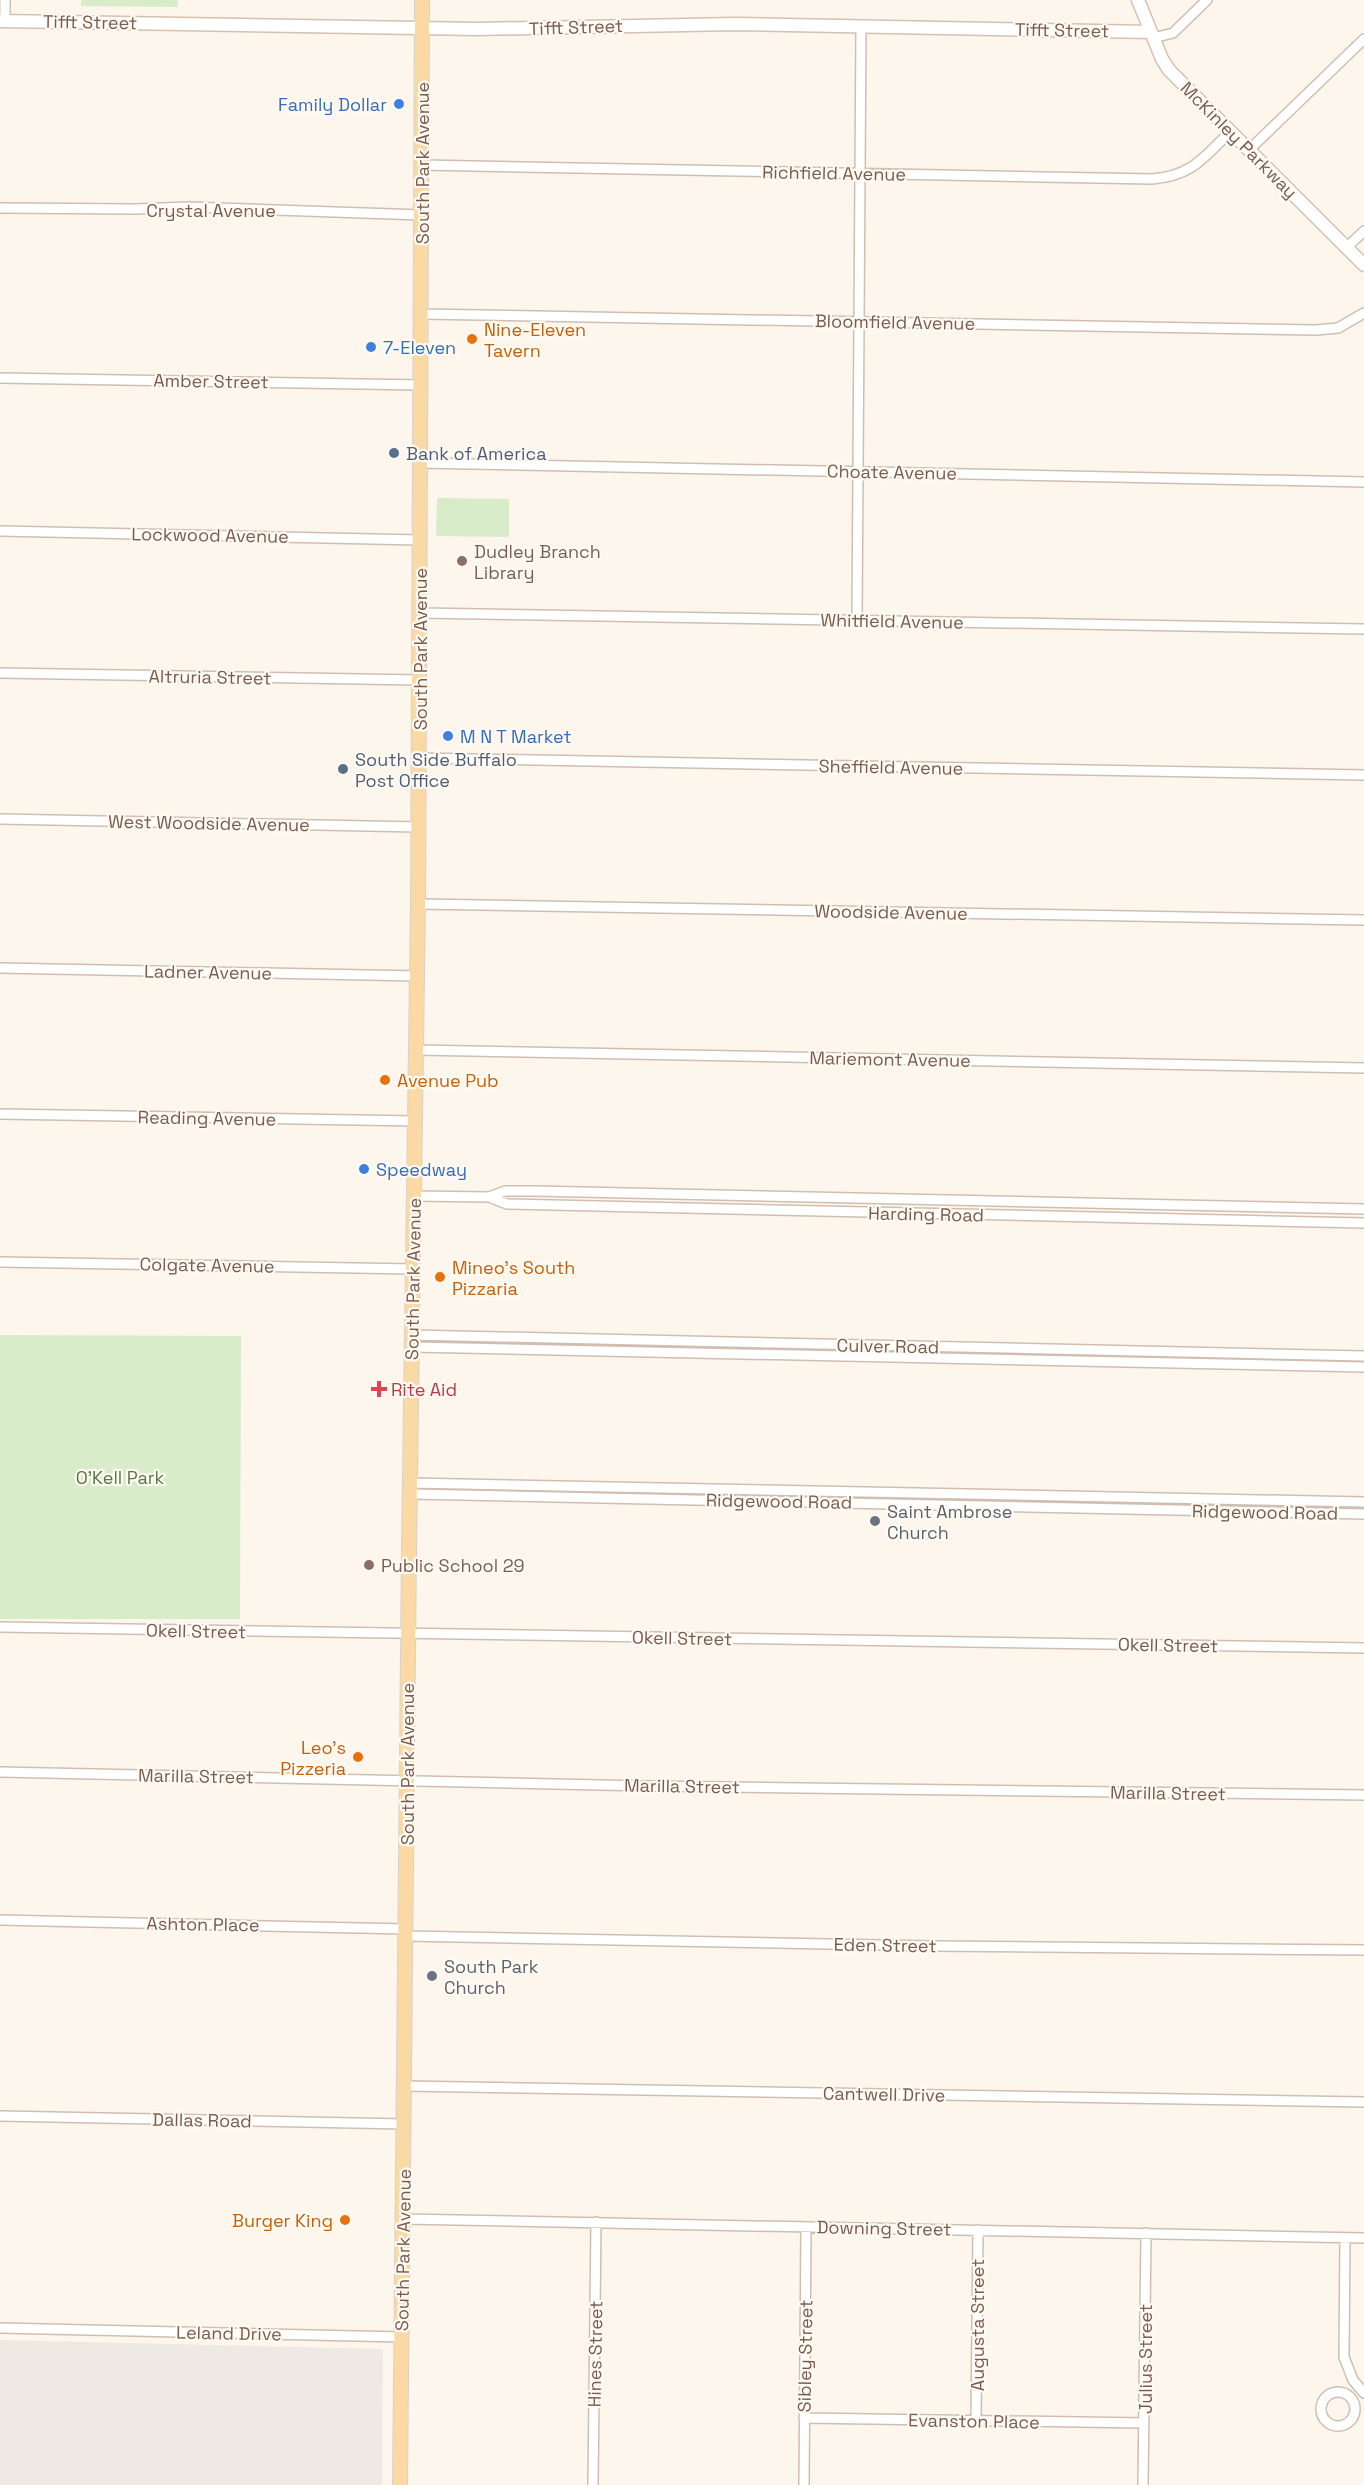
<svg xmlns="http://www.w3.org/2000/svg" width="1364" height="2485" font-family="'Space Grotesk',sans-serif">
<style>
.industrial{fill:#efe9e4}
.green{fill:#d8ecc9}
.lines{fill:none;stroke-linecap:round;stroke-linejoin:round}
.street-casing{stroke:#d1beb0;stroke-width:12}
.secondary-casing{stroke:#d6c0b0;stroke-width:15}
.primary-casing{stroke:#dad1cd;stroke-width:16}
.street{stroke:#fff;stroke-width:9}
.secondary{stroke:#fff;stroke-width:12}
.primary{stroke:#fbd9a5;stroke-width:14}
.shop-dot{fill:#3f7fe0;stroke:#fffaf3;stroke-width:2}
.food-dot{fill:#e8710a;stroke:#fffaf3;stroke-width:2}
.service-dot{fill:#5c6f8a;stroke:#fffaf3;stroke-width:2}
.education-dot{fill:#8d6e63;stroke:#fffaf3;stroke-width:2}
.health-dot{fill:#e0444e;stroke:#fffaf3;stroke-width:2}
.worship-dot{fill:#6b7280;stroke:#fffaf3;stroke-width:2}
.labels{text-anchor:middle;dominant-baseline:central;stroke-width:4.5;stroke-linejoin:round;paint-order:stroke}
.street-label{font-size:18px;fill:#7a5c4d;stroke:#fffaf3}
.shop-label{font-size:18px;fill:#366cbe;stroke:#fffaf3;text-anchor:start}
.food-label{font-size:18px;fill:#c56008;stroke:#fffaf3;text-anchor:start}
.service-label{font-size:18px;fill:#4e5e75;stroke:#fffaf3;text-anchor:start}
.education-label{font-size:18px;fill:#785e54;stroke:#fffaf3;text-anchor:start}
.health-label{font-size:18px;fill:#be3a42;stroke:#fffaf3;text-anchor:start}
.park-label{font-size:18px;fill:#537a41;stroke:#fffaf3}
.worship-label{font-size:18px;fill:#5b616d;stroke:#fffaf3;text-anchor:start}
</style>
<rect width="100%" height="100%" fill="#fdf6ec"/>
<!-- industrial -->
<path class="industrial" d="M0,2340L383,2349L382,2485H0Z"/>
<!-- green -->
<path class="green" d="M81,0H178V7L81,6Z
M437,498L509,499V537L436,536Z
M0,1335L241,1336L240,1619H0Z"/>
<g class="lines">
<defs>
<path id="street" d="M5,21V0
M1153,38L1173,33L1207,0
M1249,150L1364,39
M422,165L1152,179C1192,176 1203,158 1230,132
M0,208L135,209L189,207L422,215
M1347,247L1364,231
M421,314L1316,330L1338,328L1364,313
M0,378L421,385
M421,463L1364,482
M0,531L420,540
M420,613L1364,629
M857,620L861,26
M0,673L419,680
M419,758L1364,775
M0,819L418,827
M418,904L1364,920
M0,968L417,976
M416,1050L1364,1068
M0,1114L415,1121
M414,1196L489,1197L505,1191H535L1364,1209
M489,1197L507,1204L1364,1223
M0,1262L413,1269
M412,1335L1364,1356
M412,1347L1364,1367
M411,1483L1364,1502
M411,1494L1364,1514
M0,1627L1364,1648
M0,1772L647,1786L1364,1795
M0,1920L406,1929
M406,1936L933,1946L1364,1950
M405,2086L1364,2102
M0,2116L404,2124
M403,2219L1364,2238
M1345,2238L1344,2357L1353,2380L1364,2393
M0,2328L402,2337
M1321 2409a17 17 0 1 1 34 0a17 17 0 1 1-34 0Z
M804,2418L1144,2423
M976,2421L978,2230
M593,2485L596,2222
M804,2485L806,2227
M1143,2485L1146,2233"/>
<path id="secondary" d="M1138,0L1162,59L1169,70L1364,265
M0,21L477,29L735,24L1151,32"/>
<path id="primary" d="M400,2485L409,1550L418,904L422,0"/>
</defs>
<!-- street casing -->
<use href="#street" class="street-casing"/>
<!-- secondary casing -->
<use href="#secondary" class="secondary-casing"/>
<!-- primary casing -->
<use href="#primary" class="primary-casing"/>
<!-- street -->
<use href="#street" class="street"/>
<!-- secondary -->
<use href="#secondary" class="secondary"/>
<!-- primary -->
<use href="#primary" class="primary"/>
</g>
<!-- markers -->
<g class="shop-dot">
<circle cx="399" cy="104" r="6"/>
<circle cx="371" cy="347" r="6"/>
<circle cx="448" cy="736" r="6"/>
<circle cx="364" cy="1169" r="6"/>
</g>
<g class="food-dot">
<circle cx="472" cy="339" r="6"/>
<circle cx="385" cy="1080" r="6"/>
<circle cx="440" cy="1277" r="6"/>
<circle cx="358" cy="1757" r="6"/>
<circle cx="345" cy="2220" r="6"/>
</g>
<g class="service-dot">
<circle cx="394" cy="453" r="6"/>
<circle cx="343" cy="769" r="6"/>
</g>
<g class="education-dot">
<circle cx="462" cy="561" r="6"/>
<circle cx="369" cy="1565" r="6"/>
</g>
<path class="health-dot" d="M376 1380h6v6h6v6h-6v6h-6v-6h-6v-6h6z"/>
<g class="worship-dot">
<circle cx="875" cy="1521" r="6"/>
<circle cx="432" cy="1976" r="6"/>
</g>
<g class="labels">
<!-- street labels -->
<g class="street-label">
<text transform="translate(90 22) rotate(1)">Tifft Street</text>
<text transform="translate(576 27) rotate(-2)">Tifft Street</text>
<text transform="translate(1062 30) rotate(1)">Tifft Street</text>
<text transform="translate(1239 140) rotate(45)">McKinley Parkway</text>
<text transform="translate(422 163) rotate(-90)">South Park Avenue</text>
<text transform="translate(834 173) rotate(1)">Richfield Avenue</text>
<text x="211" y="210">Crystal Avenue</text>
<text transform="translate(895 322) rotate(1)">Bloomfield Avenue</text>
<text transform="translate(211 381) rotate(1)">Amber Street</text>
<text transform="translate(892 472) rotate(1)">Choate Avenue</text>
<text transform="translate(210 535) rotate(1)">Lockwood Avenue</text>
<text transform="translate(892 621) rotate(1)">Whitfield Avenue</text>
<text transform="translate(420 649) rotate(-90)">South Park Avenue</text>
<text transform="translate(210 677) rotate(1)">Altruria Street</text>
<text transform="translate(891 767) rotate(1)">Sheffield Avenue</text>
<text transform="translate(209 823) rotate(1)">West Woodside Avenue</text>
<text transform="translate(891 912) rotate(1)">Woodside Avenue</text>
<text transform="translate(208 972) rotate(1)">Ladner Avenue</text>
<text transform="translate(890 1059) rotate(1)">Mariemont Avenue</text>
<text transform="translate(207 1118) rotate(1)">Reading Avenue</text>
<text transform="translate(926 1214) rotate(1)">Harding Road</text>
<text transform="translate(207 1265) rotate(1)">Colgate Avenue</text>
<text transform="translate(413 1279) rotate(-89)">South Park Avenue</text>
<text transform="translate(888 1346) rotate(1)">Culver Road</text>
<text transform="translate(779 1501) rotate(1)">Ridgewood Road</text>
<text transform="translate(1265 1512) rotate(1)">Ridgewood Road</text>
<text transform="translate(196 1631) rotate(1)">Okell Street</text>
<text transform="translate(682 1638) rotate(1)">Okell Street</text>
<text transform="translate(1168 1645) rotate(1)">Okell Street</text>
<text transform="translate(407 1764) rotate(-90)">South Park Avenue</text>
<text transform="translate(196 1776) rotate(1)">Marilla Street</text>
<text transform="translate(682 1786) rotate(1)">Marilla Street</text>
<text transform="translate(1168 1793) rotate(1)">Marilla Street</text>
<text transform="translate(203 1924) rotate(1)">Ashton Place</text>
<text transform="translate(885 1945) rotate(1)">Eden Street</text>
<text transform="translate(884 2094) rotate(1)">Cantwell Drive</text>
<text transform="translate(202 2120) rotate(1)">Dallas Road</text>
<text transform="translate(884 2228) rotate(1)">Downing Street</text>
<text transform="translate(403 2250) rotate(-89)">South Park Avenue</text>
<text transform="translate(977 2325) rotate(-90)">Augusta Street</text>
<text transform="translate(229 2333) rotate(1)">Leland Drive</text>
<text transform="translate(595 2354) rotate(-89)">Hines Street</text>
<text transform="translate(805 2356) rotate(-89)">Sibley Street</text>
<text transform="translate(1145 2359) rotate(-90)">Julius Street</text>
<text transform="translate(974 2421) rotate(1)">Evanston Place</text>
</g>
<!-- shop labels -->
<g class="shop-label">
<text x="387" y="104" text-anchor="end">Family Dollar</text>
<text x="383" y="347">7-Eleven</text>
<text x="460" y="736">M N T Market</text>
<text x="376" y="1169">Speedway</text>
</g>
<!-- food labels -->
<g class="food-label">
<text x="484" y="329">Nine-Eleven<tspan x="484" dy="21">Tavern</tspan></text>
<text x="397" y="1080">Avenue Pub</text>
<text x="452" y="1267">Mineo's South<tspan x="452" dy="21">Pizzaria</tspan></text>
<text x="346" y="1747" text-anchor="end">Leo's<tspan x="346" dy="21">Pizzeria</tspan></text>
<text x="333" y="2220" text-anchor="end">Burger King</text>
</g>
<!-- service labels -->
<g class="service-label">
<text x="406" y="453">Bank of America</text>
<text x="355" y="759">South Side Buffalo<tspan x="355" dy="21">Post Office</tspan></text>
</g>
<!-- education labels -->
<g class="education-label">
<text x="474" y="551">Dudley Branch<tspan x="474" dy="21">Library</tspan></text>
<text x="381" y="1565">Public School 29</text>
</g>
<!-- health labels -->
<g class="health-label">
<text x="391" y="1389">Rite Aid</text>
</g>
<!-- park labels -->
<g class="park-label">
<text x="120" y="1477">O'Kell Park</text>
</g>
<!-- worship labels -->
<g class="worship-label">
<text x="887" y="1511">Saint Ambrose<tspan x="887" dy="21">Church</tspan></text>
<text x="444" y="1966">South Park<tspan x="444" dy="21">Church</tspan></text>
</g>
</g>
</svg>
